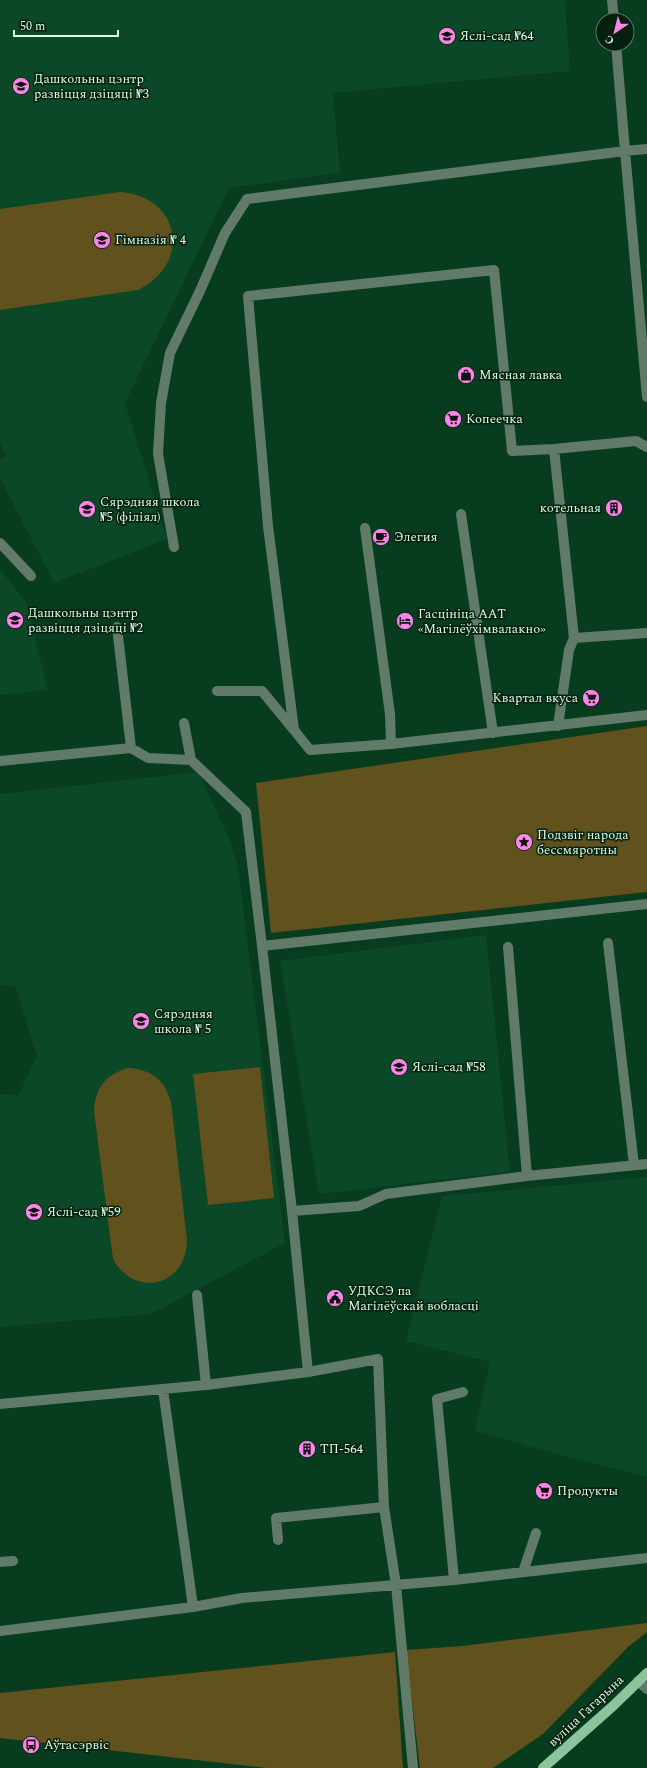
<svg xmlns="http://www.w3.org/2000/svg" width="647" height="1768" font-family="Spectral,serif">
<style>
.built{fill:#0b4827}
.green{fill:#60511d}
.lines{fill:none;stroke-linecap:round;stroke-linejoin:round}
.minor{stroke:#617b68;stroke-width:10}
.major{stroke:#8dc39d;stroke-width:10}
.labels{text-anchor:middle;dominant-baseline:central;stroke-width:3;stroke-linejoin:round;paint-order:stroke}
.poi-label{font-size:13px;fill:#ddfde5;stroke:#05200f;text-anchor:start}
.street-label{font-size:13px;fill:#ddfde5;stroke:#05200f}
</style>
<rect width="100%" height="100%" fill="#083c1f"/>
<!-- built -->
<path class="built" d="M0,0H565L570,71L333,93L340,173L229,188L125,403L167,539L54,583L0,478V460L6,456L0,443Z
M0,569L26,602L48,690L0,695Z
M198,772L227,834L238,865L285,1243L151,1314L0,1327V1095L6,1094L18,1096L37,1056L15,986L0,985V794Z
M486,935L510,1172L319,1194L280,961Z
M647,1177V1477L565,1456L475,1431L490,1362L406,1341L442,1196Z"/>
<!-- green -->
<path class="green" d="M120,192C180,196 193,263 138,290L0,310V209Z
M647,726V892L271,933L256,783Z
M260,1067L274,1198L208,1205L193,1074Z
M128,1068C151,1069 165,1080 171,1102L187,1240C187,1286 135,1299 113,1259L94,1111C95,1088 106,1074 128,1068Z
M647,1623V1632L629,1646L543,1734L493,1768H420L406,1650L462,1646Z
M395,1652L403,1768H267L0,1738V1693Z"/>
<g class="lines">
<!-- minor -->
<path class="minor" d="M612,0L614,20
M647,149L625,151L647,397
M554,449L512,451L494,270L248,296L268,526L294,730L310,750L391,744L647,715
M461,514L493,733
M365,528L390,714L391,744
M0,543L31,576
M174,547L158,454L161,403L170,353L200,291L225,233L247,199L625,151L616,44
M117,627L131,748
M574,638L647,633
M217,691H262L294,730
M184,723L191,760L246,812L262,946
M558,726L569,650L574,638L554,449L636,441L647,447
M0,761L131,748L148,758L191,760
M647,904L262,946L292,1211L359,1206L386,1194L527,1176L647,1164
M608,943L634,1165
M508,947L527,1176
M292,1211L308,1372L378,1359L384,1507L396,1585L413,1768
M197,1295L206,1385L308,1372
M163,1389L193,1607
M0,1404L206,1385
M278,1540L276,1518L384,1507
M0,1562L13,1561
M523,1572L536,1533
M454,1580L437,1399L463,1392
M0,1631L193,1607L242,1598L454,1580L647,1558
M638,1681L647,1689"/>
<!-- major -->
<path class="major" d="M543,1768L613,1706L647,1673"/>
</g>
<!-- icons -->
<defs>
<symbol id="school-disc" viewBox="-11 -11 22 22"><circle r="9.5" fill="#fa87e7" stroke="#05200f"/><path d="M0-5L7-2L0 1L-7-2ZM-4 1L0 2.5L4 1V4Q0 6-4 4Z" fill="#111"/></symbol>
<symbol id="shop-disc" viewBox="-11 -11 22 22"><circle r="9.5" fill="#fa87e7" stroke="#05200f"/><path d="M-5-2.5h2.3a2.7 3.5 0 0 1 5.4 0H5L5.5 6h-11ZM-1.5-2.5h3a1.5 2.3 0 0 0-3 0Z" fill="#111"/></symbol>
<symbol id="supermarket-disc" viewBox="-11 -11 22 22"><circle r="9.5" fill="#fa87e7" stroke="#05200f"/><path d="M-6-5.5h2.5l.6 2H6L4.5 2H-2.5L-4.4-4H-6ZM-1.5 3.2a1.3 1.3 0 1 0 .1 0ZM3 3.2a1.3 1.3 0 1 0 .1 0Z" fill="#111"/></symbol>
<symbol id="building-disc" viewBox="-11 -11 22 22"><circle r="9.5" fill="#fa87e7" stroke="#05200f"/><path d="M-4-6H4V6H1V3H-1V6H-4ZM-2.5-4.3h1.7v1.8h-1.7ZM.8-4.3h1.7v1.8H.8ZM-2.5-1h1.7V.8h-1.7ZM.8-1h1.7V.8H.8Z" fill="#111"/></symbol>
<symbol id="cafe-disc" viewBox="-11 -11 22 22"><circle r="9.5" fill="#fa87e7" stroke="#05200f"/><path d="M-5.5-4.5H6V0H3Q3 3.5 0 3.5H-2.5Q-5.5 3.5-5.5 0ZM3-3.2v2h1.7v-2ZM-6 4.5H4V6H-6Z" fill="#111"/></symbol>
<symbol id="hotel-disc" viewBox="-11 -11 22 22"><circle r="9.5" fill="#fa87e7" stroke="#05200f"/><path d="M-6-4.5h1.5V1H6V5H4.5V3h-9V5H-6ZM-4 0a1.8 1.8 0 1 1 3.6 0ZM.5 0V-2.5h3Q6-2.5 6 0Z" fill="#111"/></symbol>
<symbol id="sight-disc" viewBox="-11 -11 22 22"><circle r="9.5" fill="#fa87e7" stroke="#05200f"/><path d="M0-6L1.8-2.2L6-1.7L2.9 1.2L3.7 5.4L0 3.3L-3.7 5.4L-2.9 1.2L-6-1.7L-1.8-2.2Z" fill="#111"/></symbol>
<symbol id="civic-disc" viewBox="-11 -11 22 22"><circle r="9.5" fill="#fa87e7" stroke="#05200f"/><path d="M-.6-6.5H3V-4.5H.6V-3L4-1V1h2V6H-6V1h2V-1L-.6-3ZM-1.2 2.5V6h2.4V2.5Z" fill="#111"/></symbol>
<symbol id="bus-disc" viewBox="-11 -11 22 22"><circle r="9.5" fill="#fa87e7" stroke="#05200f"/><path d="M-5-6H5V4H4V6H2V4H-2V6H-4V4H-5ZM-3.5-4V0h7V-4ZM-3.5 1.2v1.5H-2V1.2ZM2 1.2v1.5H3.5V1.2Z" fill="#111"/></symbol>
</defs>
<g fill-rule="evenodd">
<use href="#school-disc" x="437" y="26" width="20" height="20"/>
<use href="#school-disc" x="11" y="76" width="20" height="20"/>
<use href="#school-disc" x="92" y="230" width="20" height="20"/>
<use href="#shop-disc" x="456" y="365" width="20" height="20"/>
<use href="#supermarket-disc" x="443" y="409" width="20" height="20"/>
<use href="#building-disc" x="604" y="498" width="20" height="20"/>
<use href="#school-disc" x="77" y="499" width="20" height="20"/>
<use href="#cafe-disc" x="371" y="527" width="20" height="20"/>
<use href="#school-disc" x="5" y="610" width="20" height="20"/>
<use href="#hotel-disc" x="395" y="611" width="20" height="20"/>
<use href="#supermarket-disc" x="581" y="688" width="20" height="20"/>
<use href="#sight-disc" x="514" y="832" width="20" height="20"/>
<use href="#school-disc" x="131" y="1011" width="20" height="20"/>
<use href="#school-disc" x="389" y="1057" width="20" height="20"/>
<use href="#school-disc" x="24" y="1202" width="20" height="20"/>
<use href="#civic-disc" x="325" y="1288" width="20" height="20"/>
<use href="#building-disc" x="297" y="1439" width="20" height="20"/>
<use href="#supermarket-disc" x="534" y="1481" width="20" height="20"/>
<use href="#bus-disc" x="21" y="1735" width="20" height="20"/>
</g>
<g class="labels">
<!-- poi labels -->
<g class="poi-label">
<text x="460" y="36">Яслі-сад №64</text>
<text x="34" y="79">Дашкольны цэнтр<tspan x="34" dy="15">развіцця дзіцяці №3</tspan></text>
<text x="115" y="240">Гімназія № 4</text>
<text x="479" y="375">Мясная лавка</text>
<text x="466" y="419">Копеечка</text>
<text x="100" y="502">Сярэдняя школа<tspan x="100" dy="15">№5 (філіял)</tspan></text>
<text x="601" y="508" text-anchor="end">котельная</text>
<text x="394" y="537">Элегия</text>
<text x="28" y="613">Дашкольны цэнтр<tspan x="28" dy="15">развіцця дзіцяці №2</tspan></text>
<text x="418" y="614">Гасцініца ААТ<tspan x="418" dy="15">«Магілёўхімвалакно»</tspan></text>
<text x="578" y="698" text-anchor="end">Квартал вкуса</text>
<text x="537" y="835">Подзвіг народа<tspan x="537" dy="15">бессмяротны</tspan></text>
<text x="154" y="1014">Сярэдняя<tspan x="154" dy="15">школа № 5</tspan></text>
<text x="412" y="1067">Яслі-сад №58</text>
<text x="47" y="1212">Яслі-сад №59</text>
<text x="348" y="1291">УДКСЭ па<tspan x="348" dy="15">Магілёўскай вобласці</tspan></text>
<text x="320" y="1449">ТП-564</text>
<text x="557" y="1491">Продукты</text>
<text x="44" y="1745">Аўтасэрвіс</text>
</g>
<!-- street labels -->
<g class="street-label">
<text transform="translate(586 1711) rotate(-43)">вуліца Гагарына</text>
</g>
</g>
<!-- north arrow -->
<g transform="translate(615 32) rotate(215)"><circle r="19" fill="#05200f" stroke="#5b7865"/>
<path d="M0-3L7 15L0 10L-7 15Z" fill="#fa87e7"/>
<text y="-6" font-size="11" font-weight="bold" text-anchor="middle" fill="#ddfde5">С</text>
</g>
<!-- scale -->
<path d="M14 30v6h104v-6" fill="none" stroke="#ddfde5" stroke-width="2"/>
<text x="20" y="30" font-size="12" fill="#ddfde5" stroke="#05200f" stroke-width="3" paint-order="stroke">50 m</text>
</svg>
